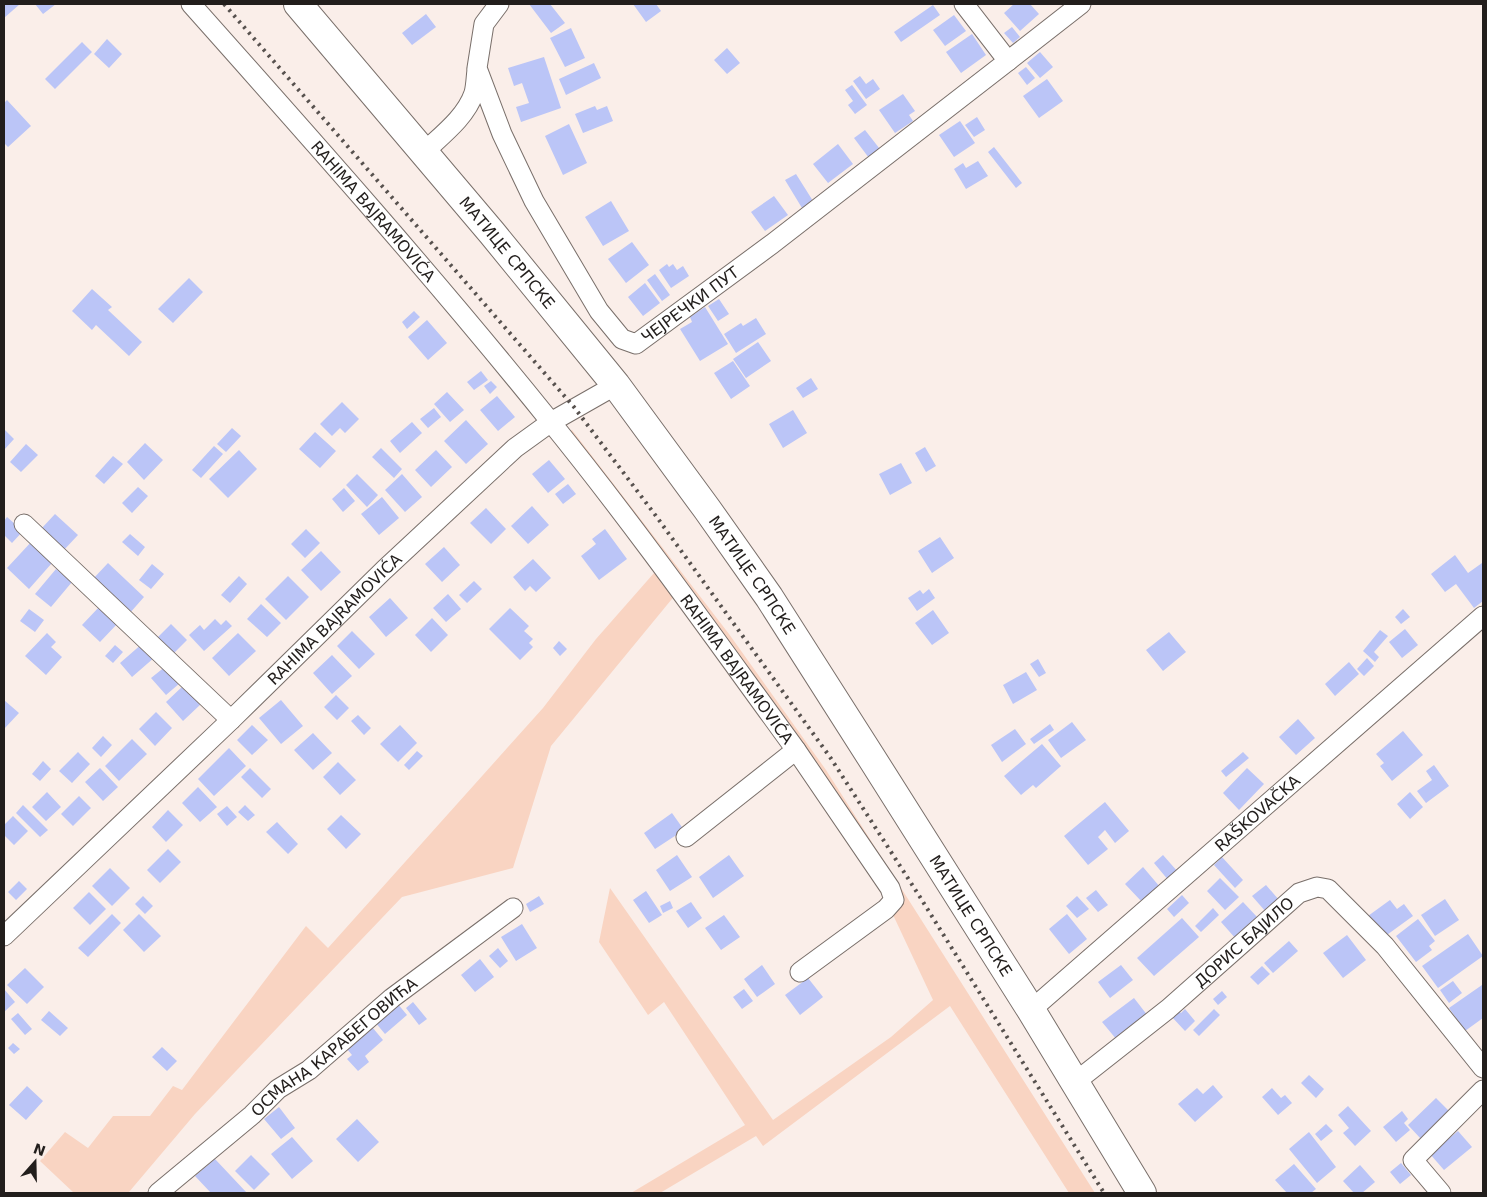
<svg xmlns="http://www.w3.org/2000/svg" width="1487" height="1197" font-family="'DejaVu Sans',sans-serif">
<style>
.green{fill:#f9d4c2}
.building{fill:#bbc5f7}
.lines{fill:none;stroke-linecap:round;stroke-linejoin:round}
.minor-casing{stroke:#796f6a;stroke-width:21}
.primary-casing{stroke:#796f6a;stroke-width:30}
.minor{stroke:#fff;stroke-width:19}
.primary{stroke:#fff;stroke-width:28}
.rail{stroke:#57514e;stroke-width:4;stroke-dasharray:2.5 5;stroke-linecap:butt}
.labels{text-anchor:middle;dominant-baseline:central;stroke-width:5;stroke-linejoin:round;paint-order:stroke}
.street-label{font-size:16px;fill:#221e1c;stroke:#faeee9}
</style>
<rect width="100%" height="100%" fill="#faeee9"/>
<!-- green -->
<path class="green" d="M572,430L729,634L826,770L1095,1193H1069L950,1006L763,1146L756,1136L660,1193H631L745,1125L664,1002L648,1015L599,942L610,888L773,1120L891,1037L933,1000L887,902L896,896L562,438Z
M654,573L676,594L551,746L513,868L402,897L195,1114L129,1192L131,1193H74L40,1161L65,1132L88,1148L113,1116H150L173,1086L182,1090L306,926L328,948L543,708L596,639Z"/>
<!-- building -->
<path class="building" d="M4,4H20L4,18Z
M35,4H56L43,14Z
M529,4H550L565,23L551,33Z
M633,4H656L661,11L646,22Z
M1014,4H1030L1039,14L1020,31L1004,13Z
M933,5L940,15L901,42L894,32Z
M426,14L436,27L412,45L402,33Z
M954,15L966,31L945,46L933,30Z
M1012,27L1020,37L1013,43L1004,33Z
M571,28L585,58L565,67L550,38Z
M972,34L986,55L961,73L946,52Z
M107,39L122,54L109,68L94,54Z
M82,42L92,52L55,89L45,79Z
M727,48L740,63L727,74L714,60Z
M1040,52L1053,67L1040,78L1027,63Z
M544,57L561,108L521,122L516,107L529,103L522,83L514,86L508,68Z
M594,63L601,78L566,95L559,79Z
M1026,67L1035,78L1027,85L1018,73Z
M860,76L866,84L873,79L880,89L866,99L853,81Z
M1047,79L1063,101L1039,118L1023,96Z
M852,85L867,105L855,114L848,105L853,101L845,90Z
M903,94L915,111L909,115L913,121L895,133L879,110Z
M7,100L31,126L8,147L4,143V103Z
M595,106L597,110L607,106L613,121L583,133L575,114Z
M977,117L985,130L974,137L965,125Z
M960,121L975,143L954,157L939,135Z
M569,124L587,163L563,175L545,136Z
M865,130L883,153L872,162L854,138Z
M838,144L853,164L828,183L813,164Z
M994,147L1022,183L1016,188L988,152Z
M978,161L988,176L966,189L954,169L963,163L966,168Z
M796,174L813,201L802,208L785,180Z
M774,196L788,215L765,231L751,212Z
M611,201L629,231L603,246L585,217Z
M632,242L649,265L626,283L608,259Z
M667,264L669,267L673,264L677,270L683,266L689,276L671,288L659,270Z
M655,274L670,295L662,301L647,280Z
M189,278L203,292L173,323L158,309Z
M645,283L660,303L643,316L628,297Z
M92,289L112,307L108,310L142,342L129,356L96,325L92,330L72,311Z
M719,299L729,314L718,321L708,306Z
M705,307L728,344L700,361L680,329L692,322L690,317Z
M414,311L420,317L407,329L402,322Z
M756,318L766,334L736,353L724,334L741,323L743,326Z
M427,320L447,343L428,360L408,337Z
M758,342L771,361L746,378L733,359Z
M733,361L750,386L731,399L714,373Z
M481,371L488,380L474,390L467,382Z
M811,378L818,389L803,398L796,388Z
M491,381L497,387L490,394L484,386Z
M447,392L464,410L450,422L434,404Z
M497,396L515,417L498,431L480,410Z
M342,402L359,419L345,433L340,428L332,436L320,424Z
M434,408L441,417L428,428L420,419Z
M793,410L807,433L783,448L769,424Z
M466,420L488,444L466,464L444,441Z
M412,422L422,433L400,453L390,441Z
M232,428L241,436L226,452L217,444Z
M4,429L14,439L4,450Z
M315,432L336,451L320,468L299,449Z
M145,443L163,460L144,480L127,462Z
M26,444L38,455L21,472L10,462Z
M214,446L223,454L201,478L192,470Z
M925,447L936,466L926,472L915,453Z
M381,448L402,469L394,478L372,457Z
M239,450L257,469L228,498L209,479Z
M436,450L452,467L431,487L415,470Z
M113,456L123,464L104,484L95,476Z
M549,460L565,479L548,493L532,474Z
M901,463L912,483L890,495L879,474Z
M357,474L378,495L367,507L346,485Z
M402,474L422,497L405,512L385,490Z
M568,484L576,494L563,504L555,494Z
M138,487L148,496L132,513L122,503Z
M344,488L355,501L343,512L332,499Z
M382,497L399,518L379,535L361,514Z
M532,506L549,525L528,544L511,526Z
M486,508L506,529L491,544L470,523Z
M55,514L78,535L63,551L41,529Z
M7,517L23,531L12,543L4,535V521Z
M306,529L320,543L305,558L291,544Z
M605,529L627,559L599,580L581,556L596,544L592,539Z
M130,534L145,547L138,556L122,542Z
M940,537L954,558L932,573L918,551Z
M33,540L52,563L29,589L7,568Z
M444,547L460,565L442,582L425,564Z
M321,551L341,572L321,591L301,570Z
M1455,555L1468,573L1482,563L1483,565V601L1474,608L1456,584L1445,592L1431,574Z
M533,559L551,578L536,592L530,586L525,591L513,577Z
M108,563L144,597L129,614L92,580Z
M152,564L164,574L151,589L139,580Z
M56,569L72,582L51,607L35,594Z
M239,576L247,584L230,603L221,595Z
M288,576L309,597L286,620L265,599Z
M474,581L482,589L467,603L459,595Z
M929,589L935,598L917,611L908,598L920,590L923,594Z
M448,594L461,609L446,622L433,608Z
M390,598L408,618L386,637L369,617Z
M261,604L281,623L267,637L247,619Z
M100,606L118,623L100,642L82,625Z
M510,608L529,626L524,631L533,639L529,643L533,647L520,660L489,629Z
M29,609L44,620L35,632L20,621Z
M1403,609L1410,617L1401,624L1395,617Z
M933,610L949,633L932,645L915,623Z
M432,618L448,635L431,652L415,635Z
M215,619L221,625L226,620L232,626L204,651L189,635L200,625L204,630Z
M171,624L187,640L172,655L156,639Z
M1405,629L1418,645L1402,658L1389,642Z
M1380,630L1388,636L1374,652L1379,657L1375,662L1363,651Z
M352,631L375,654L359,669L337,646Z
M1169,632L1186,652L1163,671L1146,650Z
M47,633L56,642L51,647L62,657L46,675L25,656Z
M238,633L256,651L229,676L212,658Z
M559,641L567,649L560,656L553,648Z
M143,643L155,657L132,677L120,663Z
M115,645L123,652L113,663L105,656Z
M332,655L352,676L332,694L313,673Z
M1367,658L1374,666L1364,676L1357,669Z
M1038,659L1046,673L1039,677L1030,664Z
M1349,662L1359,674L1335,696L1325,684Z
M166,666L180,683L166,695L151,678Z
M1026,672L1037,690L1013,704L1003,685Z
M184,685L201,704L183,721L166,702Z
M336,695L349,708L337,720L324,707Z
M4,700L19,713L4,729Z
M281,700L303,726L281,744L259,718Z
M156,712L172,728L155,746L139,729Z
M358,715L371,728L364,735L351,721Z
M1298,719L1315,738L1296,755L1279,737Z
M1072,722L1086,740L1061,758L1048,740Z
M1050,724L1054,730L1034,744L1030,739Z
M252,725L268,740L252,755L237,740Z
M400,725L417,743L398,762L380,744Z
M1015,729L1026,744L1002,762L991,745Z
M1403,731L1423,755L1392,781L1380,766L1384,763L1376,754Z
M313,733L332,753L313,770L294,750Z
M103,736L112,745L101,757L92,748Z
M132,739L147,754L119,781L105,766Z
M1042,744L1061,766L1036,788L1033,785L1021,795L1004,776Z
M229,748L246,766L214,796L198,779Z
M417,751L423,756L409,770L404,765Z
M78,752L90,764L72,783L59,771Z
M1243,752L1249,758L1226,777L1221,771Z
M43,761L51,769L40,781L32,774Z
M338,762L356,780L340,795L323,777Z
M1434,765L1449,786L1426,803L1417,791L1432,780L1426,771Z
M100,768L118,787L103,801L85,782Z
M250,768L271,789L262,798L241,777Z
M1247,768L1264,784L1239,810L1223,793Z
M198,787L217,807L200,822L182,803Z
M47,792L61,807L46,821L32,807Z
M1410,792L1423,807L1410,819L1397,804Z
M79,796L91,808L73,826L61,814Z
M1105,802L1129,831L1115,843L1105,830L1098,837L1108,849L1088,865L1064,836Z
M23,805L48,830L40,837L16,813Z
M245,805L255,815L248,821L238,812Z
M227,806L237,817L227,826L217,814Z
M168,810L183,825L166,842L152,827Z
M672,813L684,830L655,849L644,833Z
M341,815L361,834L346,849L327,829Z
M13,816L28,831L14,845L4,835V825Z
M277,822L298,844L288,854L266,832Z
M168,849L181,862L160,883L147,870Z
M677,855L692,877L670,891L656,870Z
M729,855L744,876L713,898L699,877Z
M1163,855L1178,872L1169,881L1154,863Z
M1222,857L1243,880L1235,888L1214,865Z
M1143,867L1160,887L1142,902L1125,884Z
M110,868L130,888L112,906L92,886Z
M1220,878L1239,897L1225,910L1207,891Z
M19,881L27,889L16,900L8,892Z
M1266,885L1279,900L1266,912L1252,896Z
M1096,890L1108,905L1098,912L1086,898Z
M646,891L662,915L649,923L633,900Z
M89,892L106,909L90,925L73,908Z
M1182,895L1189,903L1174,917L1167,909Z
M143,896L153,906L145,914L135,904Z
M539,896L544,904L530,912L526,904Z
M1077,896L1089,909L1077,918L1066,906Z
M1445,899L1459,920L1435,936L1421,915Z
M1390,900L1397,909L1404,904L1413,916L1384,937L1368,916Z
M670,901L673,908L663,913L660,906Z
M691,902L702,918L688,928L676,911Z
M1243,902L1258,918L1236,939L1221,922Z
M1213,908L1219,915L1201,932L1195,926Z
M112,914L121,923L88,957L78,948Z
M139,914L161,936L144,952L123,930Z
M1067,914L1087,939L1069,954L1049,929Z
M724,915L740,937L721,950L705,928Z
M1182,918L1199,937L1154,976L1137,958Z
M1418,919L1435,941L1429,946L1432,950L1416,962L1396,936Z
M522,924L537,948L516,961L501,937Z
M1468,934L1483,956L1438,988L1422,966Z
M1347,935L1366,960L1343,978L1323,953Z
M1289,941L1298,951L1273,973L1264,963Z
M498,948L508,961L500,968L489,956Z
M480,959L494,977L475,992L461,975Z
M762,965L775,984L757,997L744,979Z
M1121,965L1133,980L1110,998L1098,982Z
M1262,966L1270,974L1258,985L1250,977Z
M25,968L44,987L27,1004L7,985Z
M808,978L823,997L800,1015L785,995Z
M1453,981L1462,993L1449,1003L1440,990Z
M1482,985L1483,1018L1465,1031L1449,1008Z
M4,989L15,1002L4,1012Z
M744,989L753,1001L742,1009L733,997Z
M1222,991L1227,997L1218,1005L1213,999Z
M1134,998L1148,1016L1117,1040L1102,1022Z
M413,1002L427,1019L419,1025L406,1008Z
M397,1003L407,1015L385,1034L375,1022Z
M1185,1009L1195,1021L1185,1031L1171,1016L1178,1010L1181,1013Z
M1214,1009L1220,1015L1199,1036L1193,1030Z
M49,1011L68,1028L60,1036L41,1020Z
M18,1013L32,1029L25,1035L11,1019Z
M372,1027L383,1040L365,1056L369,1062L358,1071L347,1059L352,1055L347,1049Z
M13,1043L20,1049L14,1054L8,1048Z
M162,1047L177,1061L167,1071L152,1057Z
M1309,1075L1324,1089L1316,1098L1301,1083Z
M1213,1085L1223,1097L1195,1122L1178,1104L1197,1088L1203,1094Z
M27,1086L43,1101L26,1120L9,1105Z
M1272,1088L1281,1098L1285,1095L1292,1103L1278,1115L1262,1097Z
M1436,1098L1450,1112L1421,1139L1408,1125Z
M1348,1106L1371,1131L1355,1146L1343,1133L1349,1128L1338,1115Z
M279,1107L295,1128L281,1139L264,1119Z
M1402,1111L1408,1119L1404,1123L1410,1130L1396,1142L1383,1127Z
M357,1119L379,1142L358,1162L336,1139Z
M1326,1124L1333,1131L1321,1141L1315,1134Z
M1458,1131L1472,1147L1444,1170L1430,1154Z
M1309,1132L1336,1167L1317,1183L1289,1149Z
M292,1137L313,1161L292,1179L271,1154Z
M251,1155L270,1174L254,1190L235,1171Z
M215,1159L247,1193H211L195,1176Z
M1401,1163L1411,1175L1400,1184L1390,1172Z
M1294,1164L1316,1189L1311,1193H1287L1275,1180Z
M1360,1165L1375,1182L1362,1193H1354L1343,1181Z"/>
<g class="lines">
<defs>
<g id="minor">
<path id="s1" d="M191,4C313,141 435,278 550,421C636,527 715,639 796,750L686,837"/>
<path id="s2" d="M499,4L484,24L477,68L502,134L534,201L599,311L622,339L636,344L772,244L1008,61L964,4"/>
<path d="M1008,61L1081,4"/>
<path d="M424,152C442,135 466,117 474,93C476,86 476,77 477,70"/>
<path d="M24,524L231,720"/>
<path d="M796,750L890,888L894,900L886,909L800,972"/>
<path id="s3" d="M4,936L231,720L384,570L515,448L551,422L616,385"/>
<path id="s4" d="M1031,1010L1483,616"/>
<path id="s5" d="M1074,1083L1168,1009L1299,893L1317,887L1328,889L1385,946L1483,1068"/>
<path id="s6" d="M158,1193L252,1115L278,1089L309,1070L392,998L513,908"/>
<path d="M1441,1193L1413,1160L1483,1090"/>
</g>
<g id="primary">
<path id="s7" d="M298,4L492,233L616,385L707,509L769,597L871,757L1031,1010L1142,1193"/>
</g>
</defs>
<!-- minor casing -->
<use href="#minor" class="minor-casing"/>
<!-- primary casing -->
<use href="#primary" class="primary-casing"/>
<!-- minor -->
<use href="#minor" class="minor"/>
<!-- primary -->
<use href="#primary" class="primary"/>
<!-- rail -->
<path class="rail" d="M224,4L574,407L656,516L830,757L920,897L1104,1193"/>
</g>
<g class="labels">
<!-- street labels -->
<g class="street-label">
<text stroke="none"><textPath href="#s1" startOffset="276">RAHIMA BAJRAMOVIĆA</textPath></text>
<text stroke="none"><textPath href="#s7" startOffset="325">МАТИЦЕ СРПСКЕ</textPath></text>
<text stroke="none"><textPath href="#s2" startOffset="460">ЧЕЈРЕЧКИ ПУТ</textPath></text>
<text stroke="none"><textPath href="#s7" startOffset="730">МАТИЦЕ СРПСКЕ</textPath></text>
<text stroke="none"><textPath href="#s3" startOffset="458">RAHIMA BAJRAMOVIĆA</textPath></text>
<text stroke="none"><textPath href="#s1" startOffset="861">RAHIMA BAJRAMOVIĆA</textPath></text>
<text stroke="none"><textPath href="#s4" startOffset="300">RAŠKOVAČKA</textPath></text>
<text stroke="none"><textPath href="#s7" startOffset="1135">МАТИЦЕ СРПСКЕ</textPath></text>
<text stroke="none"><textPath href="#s5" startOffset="221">ДОРИС БАЈИЛО</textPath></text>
<text stroke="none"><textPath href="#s6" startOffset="229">ОСМАНА КАРАБЕГОВИЋА</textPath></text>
</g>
</g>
<!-- border -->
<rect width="1487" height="1197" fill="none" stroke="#221e1c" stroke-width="10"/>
<!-- north arrow -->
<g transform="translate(35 1162) rotate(20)" stroke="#faeee9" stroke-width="4" paint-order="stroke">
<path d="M0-4L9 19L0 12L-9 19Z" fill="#221e1c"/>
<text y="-8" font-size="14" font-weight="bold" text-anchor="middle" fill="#221e1c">N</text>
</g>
</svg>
